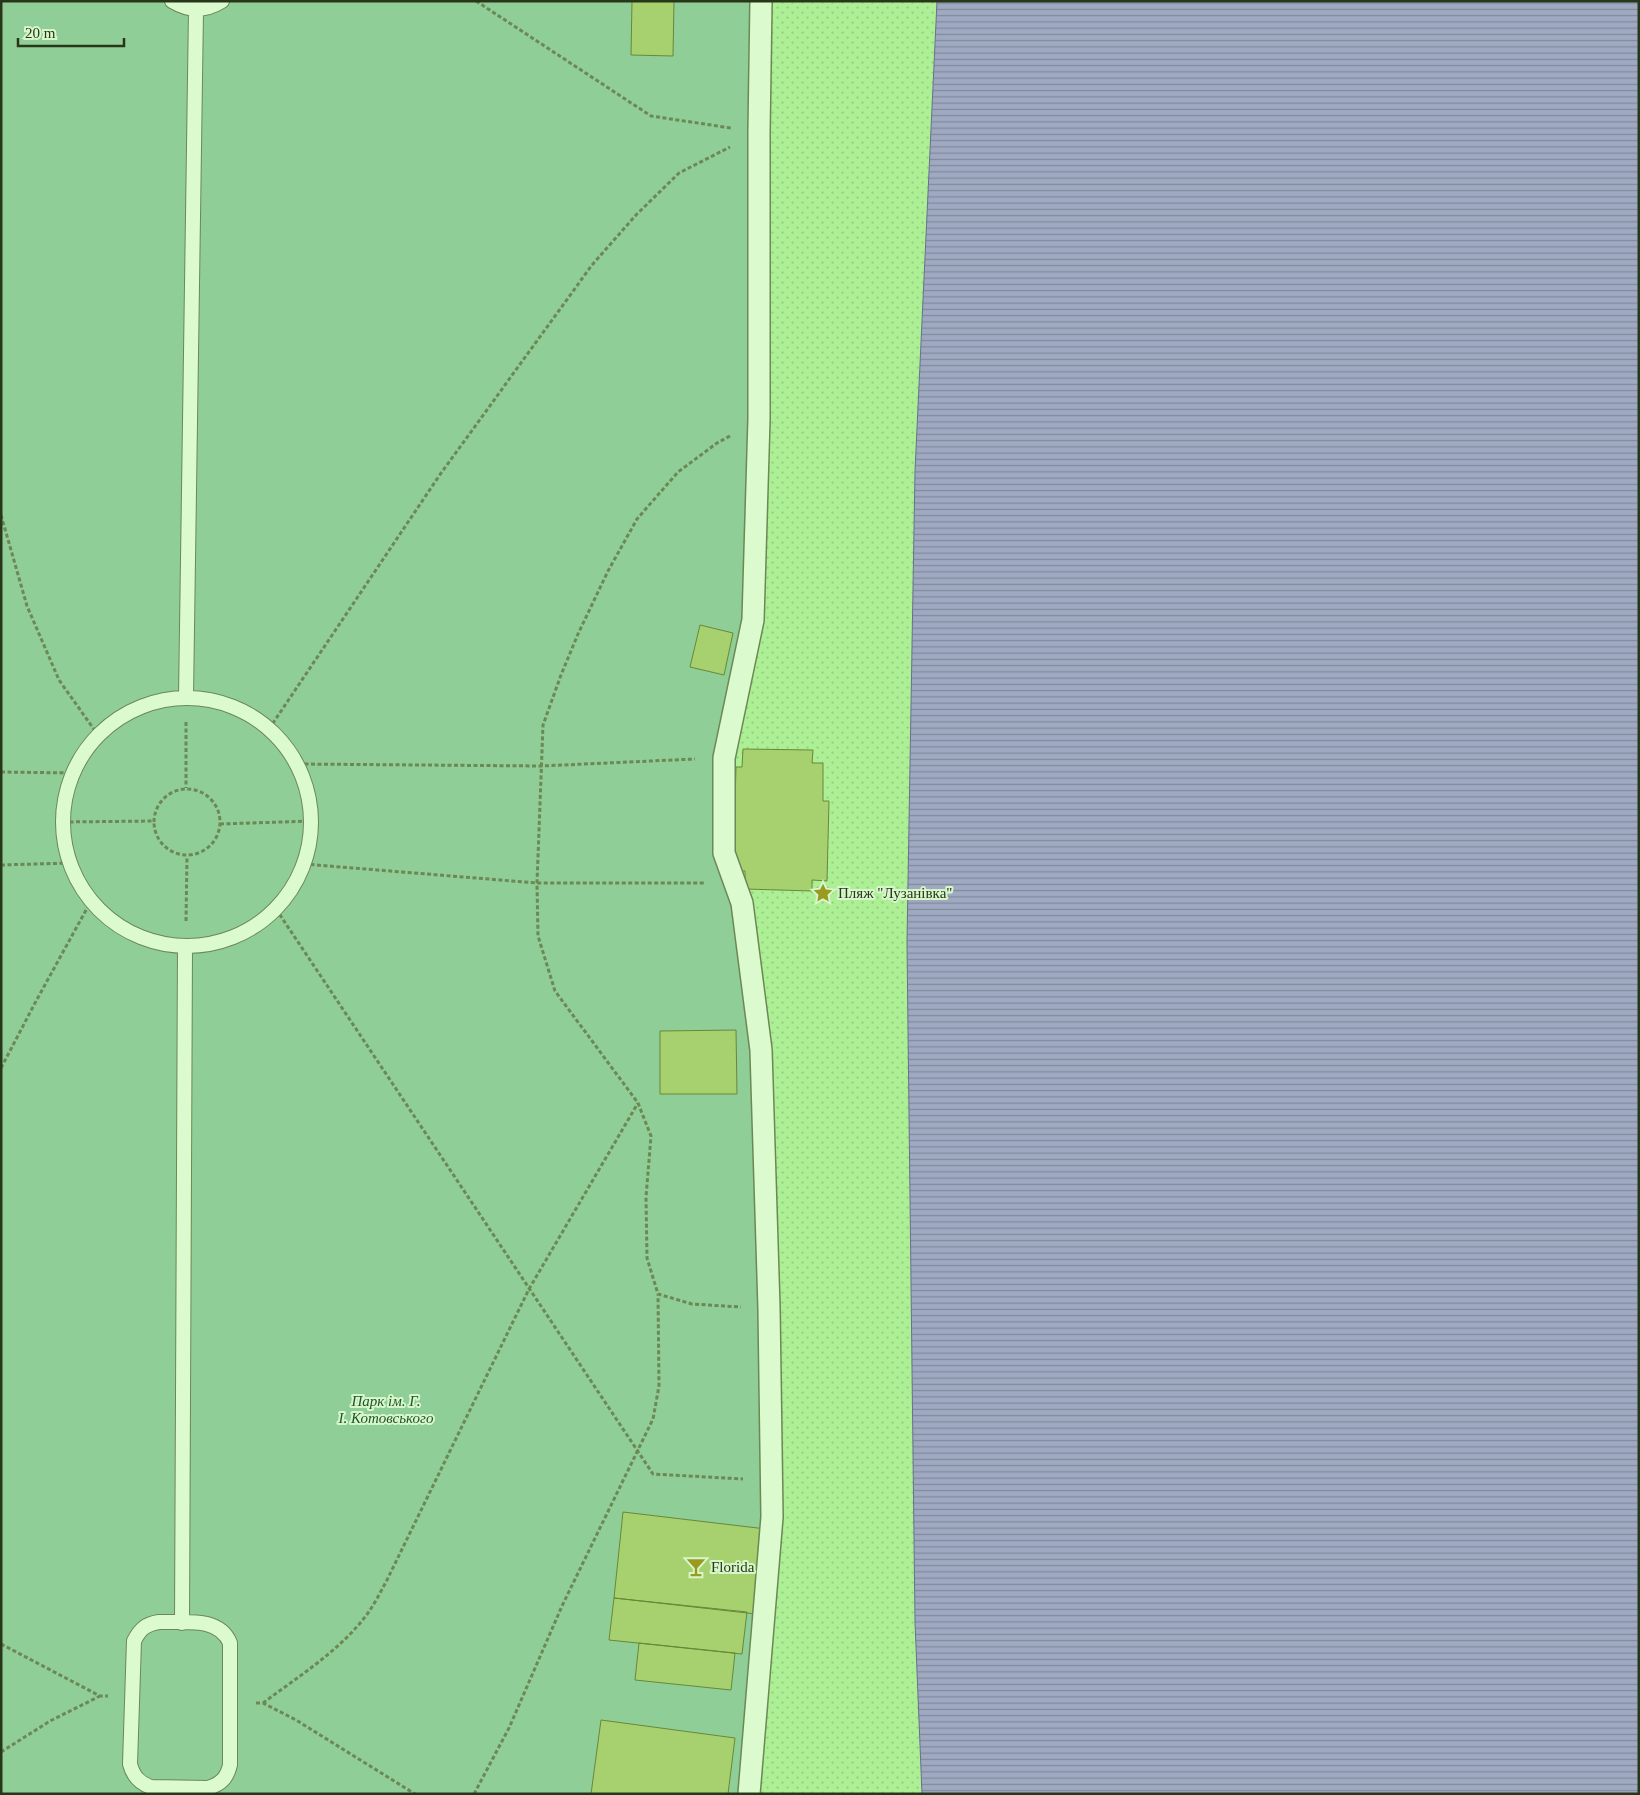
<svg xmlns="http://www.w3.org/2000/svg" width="1640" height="1795" font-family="Georgia,serif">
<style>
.green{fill:#8fce97}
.sand{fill:url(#sand-dots)}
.water{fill:url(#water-rules);stroke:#67708e}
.building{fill:#a7d16e;stroke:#688839}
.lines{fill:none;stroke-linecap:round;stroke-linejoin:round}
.service-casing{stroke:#6c8854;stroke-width:16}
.pedestrian-casing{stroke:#6c8854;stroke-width:24}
.path{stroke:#6c8854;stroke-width:3;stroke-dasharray:4 2.5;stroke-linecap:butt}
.service{stroke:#dbfbce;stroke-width:14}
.pedestrian{stroke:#dbfbce;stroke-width:21}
.labels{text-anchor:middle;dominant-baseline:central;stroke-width:4;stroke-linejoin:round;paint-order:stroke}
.poi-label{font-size:15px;fill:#28361a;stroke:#d7f7cb;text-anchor:start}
.park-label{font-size:15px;font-style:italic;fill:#1f542d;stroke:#d7f7cb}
</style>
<defs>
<pattern id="sand-dots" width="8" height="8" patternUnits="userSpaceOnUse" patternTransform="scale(1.25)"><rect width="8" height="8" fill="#acef95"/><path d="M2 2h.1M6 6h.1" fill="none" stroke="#94ce80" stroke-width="1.8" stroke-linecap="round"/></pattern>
<pattern id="water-rules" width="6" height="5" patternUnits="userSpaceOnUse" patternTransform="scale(1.25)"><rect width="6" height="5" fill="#9fa9c1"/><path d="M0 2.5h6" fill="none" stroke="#828a9c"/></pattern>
</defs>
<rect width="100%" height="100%" fill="#caf0bb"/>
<!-- green -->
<path class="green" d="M1,1H764L761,1050L771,1481L749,1794H1Z"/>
<!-- sand -->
<path class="sand" d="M764,1H937L915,471L907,942L915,1622L922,1794H749L772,1517L761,1050L724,758L753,620Z"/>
<!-- water -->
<path class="water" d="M937,1H1639V1794H922L915,1622L907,942L915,471Z"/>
<!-- building -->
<path class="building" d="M632,1H674L673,56L631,55Z
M700,625L733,633L724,675L690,667Z
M743,749L813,750L812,763H823V801H829L827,881L812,880V891L745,889V871H733L736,767H742Z
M736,1030L737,1094H660V1031Z
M623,1512L766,1529L756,1614L614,1598Z
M614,1598L747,1612L742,1654L609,1640Z
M639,1643L735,1653L731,1690L635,1680Z
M601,1720L735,1738L728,1794H591Z"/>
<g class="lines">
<defs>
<path id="service" d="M172,1C189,11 204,12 222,1
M186,697L196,10
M63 822a124 124 0 1 1 248 0a124 124 0 1 1-248 0Z
M159,1622C184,1623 219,1616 230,1643V1765C227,1778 221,1784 208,1788L151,1787C139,1783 133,1776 130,1764L134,1641C140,1629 146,1624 159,1622Z
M182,1623L185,946"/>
<path id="pedestrian" d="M749,1794L772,1517L769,1308L761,1050L742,903L724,853V758L753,620L759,419V132L761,1"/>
</defs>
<!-- service casing -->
<use href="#service" class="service-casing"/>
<!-- pedestrian casing -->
<use href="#pedestrian" class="pedestrian-casing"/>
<!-- path -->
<path class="path" d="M476,1L651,116L731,128
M730,436L717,443L678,472L637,519L608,571L578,634L561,675L543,725L537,883L538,936L555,991L638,1103L651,1136L646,1197L647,1258L658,1294L692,1304L741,1307
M1,515L27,606L59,680L98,735
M186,722V788
M269,729L439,476L592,265L636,215L679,173L730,147
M298,764L541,766L695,759
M1,772L73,773
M154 822a33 33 0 1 1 66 0a33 33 0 1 1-66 0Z
M63,822L153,821
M220,824L312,821
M304,864L537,883H705
M1,865L70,863
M276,909L653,1474L743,1479
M186,921L187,856
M1,1068L35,1003L91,901
M1,1644L100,1696H108
M256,1703H263L296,1720L415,1794
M263,1703C299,1676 341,1650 368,1613C375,1603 381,1591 387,1580L529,1289L638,1103
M1,1752L50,1721L100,1696
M474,1794L509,1728L562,1606L653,1419L659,1386L658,1294"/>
<!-- service -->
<use href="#service" class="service"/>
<!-- pedestrian -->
<use href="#pedestrian" class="pedestrian"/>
</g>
<!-- icons -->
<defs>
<symbol id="sight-bare" viewBox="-9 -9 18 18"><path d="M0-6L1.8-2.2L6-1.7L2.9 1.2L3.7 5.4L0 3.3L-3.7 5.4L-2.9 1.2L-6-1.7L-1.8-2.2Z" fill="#9a9a21" stroke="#d7f7cb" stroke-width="2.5" paint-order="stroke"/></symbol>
<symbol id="bar-bare" viewBox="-9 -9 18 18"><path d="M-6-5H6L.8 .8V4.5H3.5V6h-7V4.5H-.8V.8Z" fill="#9a9a21" stroke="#d7f7cb" stroke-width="2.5" paint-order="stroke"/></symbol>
</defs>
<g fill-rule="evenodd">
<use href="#sight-bare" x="809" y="879" width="28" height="28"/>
<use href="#bar-bare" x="682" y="1553" width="28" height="28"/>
</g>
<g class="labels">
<!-- poi labels -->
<g class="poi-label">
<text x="838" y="893">Пляж "Лузанівка"</text>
<text x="711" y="1567">Florida</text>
</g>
<!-- park labels -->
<g class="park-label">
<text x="386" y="1401">Парк ім. Г.<tspan x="386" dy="17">І. Котовського</tspan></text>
</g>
</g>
<!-- border -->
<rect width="1640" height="1795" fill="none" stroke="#28361a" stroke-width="5"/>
<!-- scale -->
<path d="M18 38v8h106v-8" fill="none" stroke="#28361a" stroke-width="2.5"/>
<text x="25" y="38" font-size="15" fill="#28361a" stroke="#d7f7cb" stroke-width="4" paint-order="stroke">20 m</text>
</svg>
